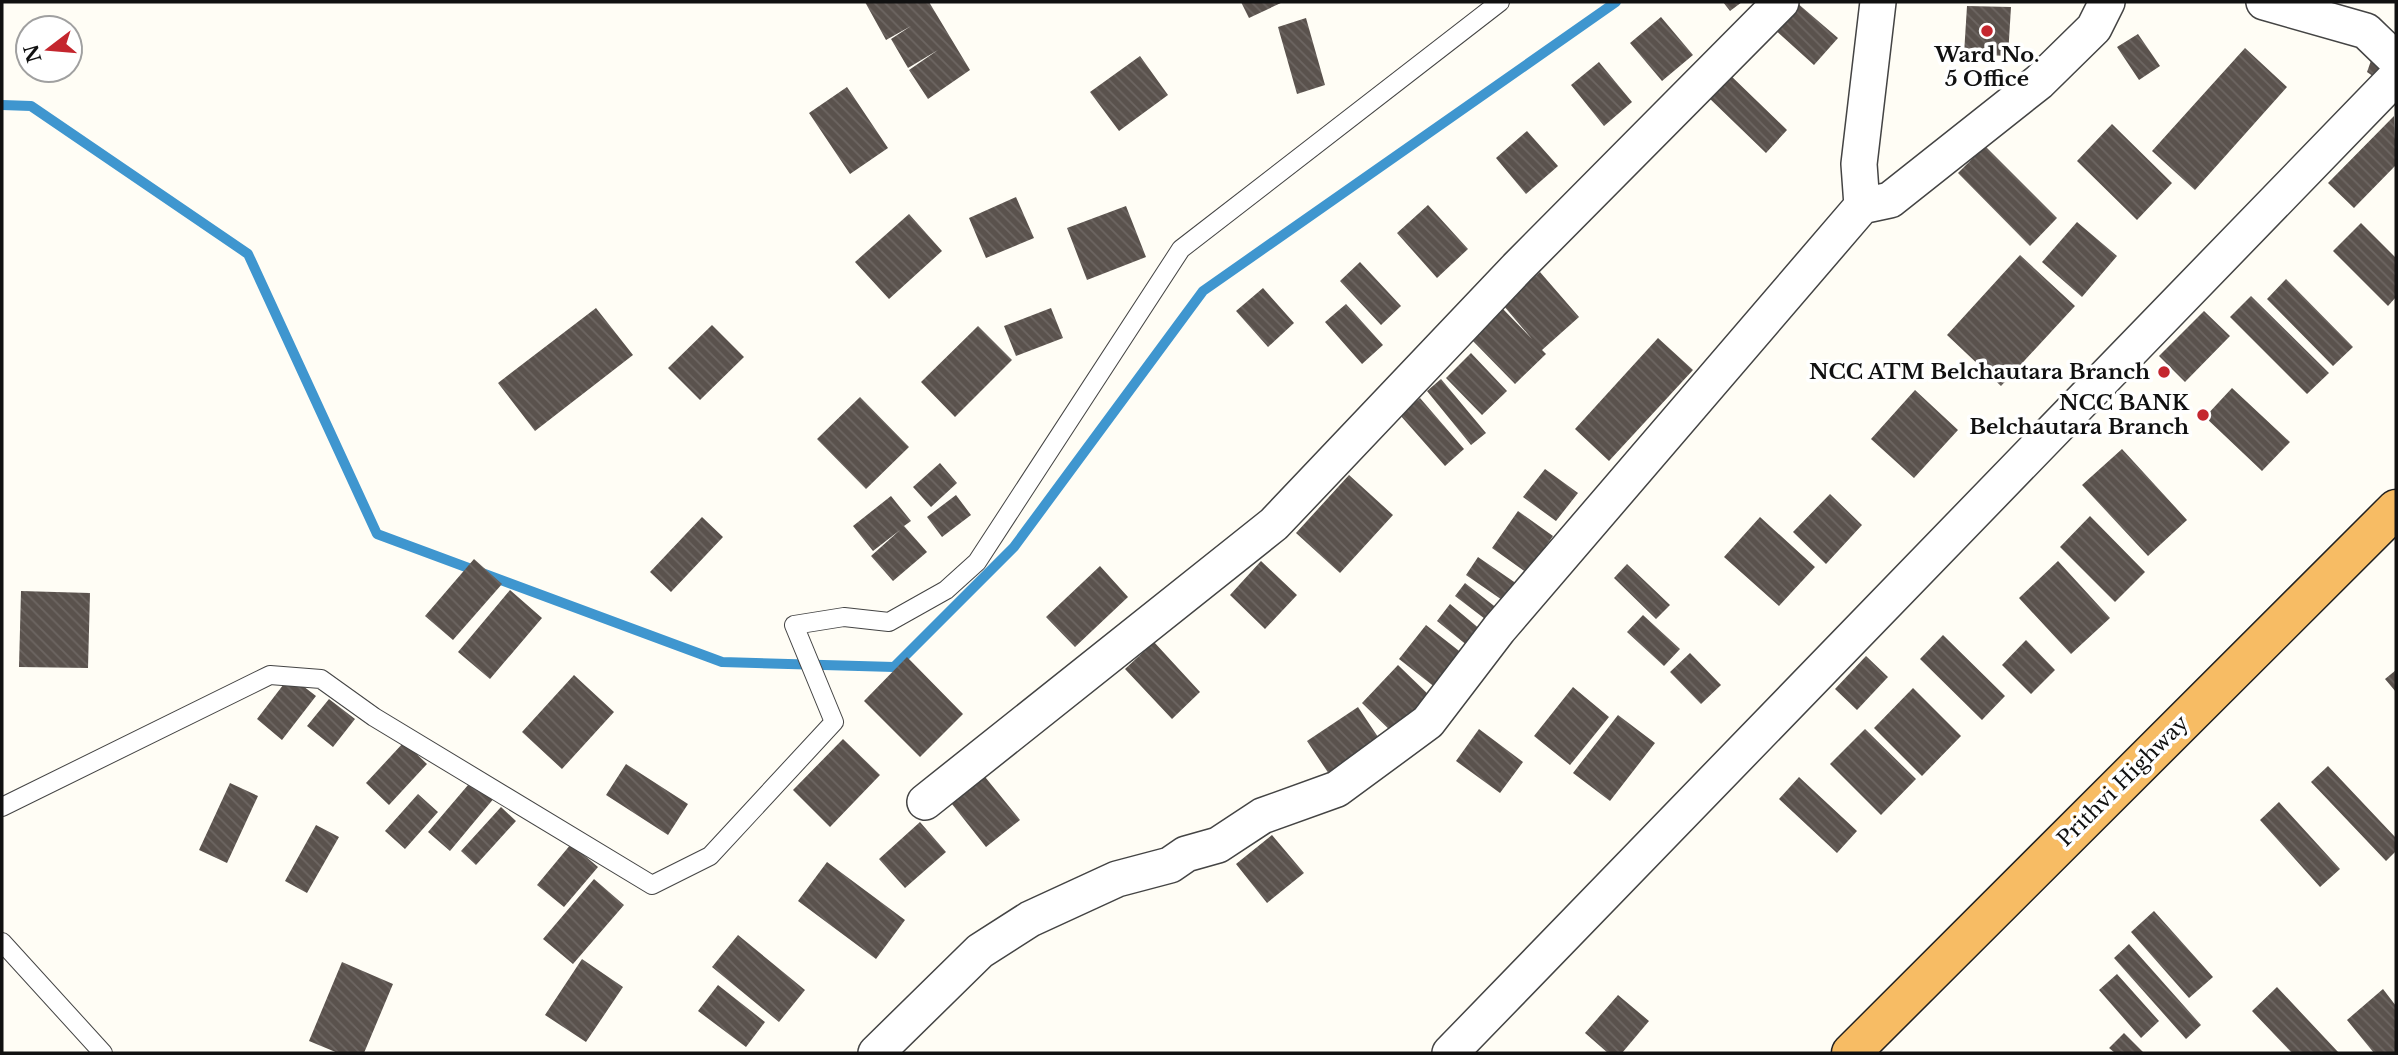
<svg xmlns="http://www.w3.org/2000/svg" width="2398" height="1055" font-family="'Libre Baskerville',serif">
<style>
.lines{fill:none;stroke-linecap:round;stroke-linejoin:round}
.stream{stroke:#3f96cf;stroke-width:10}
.building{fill:url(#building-back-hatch)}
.service-casing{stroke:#444;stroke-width:20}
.minor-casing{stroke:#444;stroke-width:38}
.trunk-casing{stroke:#222;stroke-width:41}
.service{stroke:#fff;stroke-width:18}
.minor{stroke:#fff;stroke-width:35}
.trunk{stroke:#f7bc64;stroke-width:38}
.poi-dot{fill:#c4262e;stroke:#fff;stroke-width:2.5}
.labels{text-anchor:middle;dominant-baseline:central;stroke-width:7;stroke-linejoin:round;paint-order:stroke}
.poi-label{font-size:21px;font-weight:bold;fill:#111;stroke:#fff;text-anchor:end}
.street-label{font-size:21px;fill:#111;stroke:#fff}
</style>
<defs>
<pattern id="building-back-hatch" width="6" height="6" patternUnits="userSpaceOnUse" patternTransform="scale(1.75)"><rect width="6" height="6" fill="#5a524d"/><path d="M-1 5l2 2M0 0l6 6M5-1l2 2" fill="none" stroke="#6d6662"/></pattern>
</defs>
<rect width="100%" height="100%" fill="#fffdf5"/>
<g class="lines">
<!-- stream -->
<path class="stream" d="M2,105L31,106L248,254L377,534L722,662L894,667L1014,547L1203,291L1616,2"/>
</g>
<!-- building -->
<path class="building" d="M865,2H929L970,70L928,99L909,70L938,50L908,68L891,39L911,26L886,40Z
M1241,2H1283L1249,18Z
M1723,2H1742L1730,11Z
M1796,2L1838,38L1814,65L1773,28Z
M1967,6L2011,7L2008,56L1964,54Z
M1661,17L1693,55L1662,81L1630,43Z
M1306,18L1325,85L1297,94L1278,27Z
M2138,34L2160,66L2139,80L2117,47Z
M2245,48L2287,87L2195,190L2152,151Z
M2373,55L2388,64L2380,81L2367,72Z
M1140,56L1168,95L1119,131L1090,92Z
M1599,62L1632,102L1604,126L1571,85Z
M1728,73L1787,130L1766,153L1707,96Z
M847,87L888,148L850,174L809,113Z
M2394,116L2396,165L2354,208L2328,183Z
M2112,124L2172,183L2137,220L2077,161Z
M1527,131L1558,166L1526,194L1496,158Z
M1985,146L2057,218L2030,246L1958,173Z
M1016,197L1034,238L986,258L969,218Z
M1428,205L1468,249L1437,278L1397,233Z
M1126,206L1146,257L1087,280L1067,228Z
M909,214L942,251L889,299L855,262Z
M2077,222L2117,256L2082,297L2042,262Z
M2361,223L2396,258V297L2388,306L2333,251Z
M2020,255L2075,306L2001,386L1947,335Z
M1360,262L1401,306L1381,325L1340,281Z
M1540,272L1579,317L1542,350L1546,354L1515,384L1470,338L1502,308L1532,339L1503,305Z
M2286,279L2353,347L2333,366L2267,299Z
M1263,288L1294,323L1268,347L1236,311Z
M2251,296L2329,373L2307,394L2230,317Z
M1346,304L1383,345L1362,364L1325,322Z
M596,308L633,355L535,431L498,383Z
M1051,308L1063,338L1016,356L1004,326Z
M2204,311L2230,336L2185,382L2159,356Z
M712,325L744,357L700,400L668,368Z
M978,326L1012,360L955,417L921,382Z
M1658,338L1693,370L1609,461L1575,429Z
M1471,353L1507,391L1482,415L1446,378Z
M1441,379L1486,433L1471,445L1427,391Z
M2232,388L2290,442L2262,471L2205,417Z
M1915,390L1958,430L1914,478L1871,439Z
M860,397L909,447L866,489L817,439Z
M1420,398L1464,449L1445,466L1400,415Z
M2122,449L2187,520L2148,556L2082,485Z
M940,463L957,483L931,507L913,487Z
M1545,469L1578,493L1556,521L1523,497Z
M1349,475L1393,515L1340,573L1296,533Z
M1830,494L1862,525L1826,564L1793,532Z
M956,495L971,515L942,537L927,517Z
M891,496L911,521L904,526L927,552L893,581L871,556L900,530L873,551L853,526Z
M1518,511L1553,536L1527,573L1492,548Z
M2090,516L2145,572L2115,602L2060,547Z
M702,517L723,537L671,592L650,572Z
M1760,517L1815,567L1779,606L1724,557Z
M1478,557L1520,586L1508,604L1466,575Z
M474,559L502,584L453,640L425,616Z
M1261,561L1297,595L1265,629L1230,595Z
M2058,561L2110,618L2071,654L2019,598Z
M1627,564L1670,605L1656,619L1614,578Z
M1100,566L1128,597L1075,647L1046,617Z
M1465,583L1498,609L1489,622L1455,596Z
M510,590L542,618L490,679L458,652Z
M21,591L90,593L88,668L19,667Z
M1450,604L1481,630L1468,646L1437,621Z
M1643,615L1680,649L1664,666L1627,632Z
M1426,625L1463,654L1436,688L1399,659Z
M1943,635L2005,696L1982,720L1920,659Z
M2026,640L2055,670L2031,694L2002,665Z
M1154,642L1200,692L1172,719L1125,669Z
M1690,653L1721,685L1701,704L1670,672Z
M1866,656L1888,677L1857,710L1835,689Z
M907,657L963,714L920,757L864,701Z
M1398,665L1431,697L1395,735L1362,703Z
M2396,670V692L2385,679Z
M574,675L614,712L562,769L522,732Z
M290,676L316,696L282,740L257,719Z
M1573,687L1609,717L1570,765L1534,736Z
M1913,688L1961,736L1922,776L1874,728Z
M329,699L355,719L333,747L307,726Z
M1358,707L1380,740L1329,774L1307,741Z
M1618,715L1655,743L1610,801L1573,773Z
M1479,729L1523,762L1500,793L1456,761Z
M1865,729L1916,779L1881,815L1830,764Z
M843,739L880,775L830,827L793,790Z
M404,742L427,764L389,805L366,783Z
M626,764L688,804L668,835L606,795Z
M2328,766L2396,838V851L2386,861L2311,782Z
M977,767L1020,820L986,847L944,794Z
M1799,777L1857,831L1837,853L1779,799Z
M474,778L495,797L450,851L428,832Z
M230,783L258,796L227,863L199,850Z
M418,794L438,812L405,849L385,831Z
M2279,802L2340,869L2320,887L2260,820Z
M501,807L516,821L476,865L461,851Z
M920,822L946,852L905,888L879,859Z
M316,825L339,837L307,893L285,881Z
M1272,835L1304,873L1267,903L1236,864Z
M571,844L598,867L564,907L537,885Z
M827,862L905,920L876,959L798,901Z
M594,879L624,905L573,964L543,939Z
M2154,911L2213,977L2189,998L2131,932Z
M738,935L805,990L779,1022L712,967Z
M2129,944L2201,1025L2186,1039L2114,958Z
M582,959L623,987L586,1042L545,1015Z
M342,962L393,984L364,1053H338L309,1041Z
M2117,974L2159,1021L2141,1038L2099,990Z
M718,985L765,1022L746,1047L698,1011Z
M2277,987L2339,1053H2292L2252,1011Z
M2383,989L2396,1006V1053H2374L2347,1020Z
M1618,995L1649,1021L1622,1053H1608L1585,1033Z
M2124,1033L2144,1053H2115L2109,1048Z"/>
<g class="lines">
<defs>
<path id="service" d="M2,807L270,675L321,679L374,717L652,885L710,856L834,722L794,625L844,617L889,622L946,590L977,562L1181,249L1500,2
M2,942L103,1053"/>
<path id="minor" d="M2264,2L2366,31L2396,60
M1862,206L1859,164L1878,2
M925,802L1274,524L1517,268L1781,2
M876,1053L980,951L1030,919L1117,879L1170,865L1186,854L1218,845L1262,816L1337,789L1428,722L1499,629L1862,206L1890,200L2039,82L2094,28L2107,2
M1450,1053L2396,77"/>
<path id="trunk" d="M1851,1053L2396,509"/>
</defs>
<!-- service casing -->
<use href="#service" class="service-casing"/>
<!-- minor casing -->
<use href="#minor" class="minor-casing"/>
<!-- trunk casing -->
<use href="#trunk" class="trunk-casing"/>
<!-- service -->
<use href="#service" class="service"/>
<!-- minor -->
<use href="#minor" class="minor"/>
<!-- trunk -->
<use href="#trunk" class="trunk"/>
</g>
<!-- markers -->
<g class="poi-dot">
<circle cx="1987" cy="31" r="7"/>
<circle cx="2164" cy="372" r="7"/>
<circle cx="2203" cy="415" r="7"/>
</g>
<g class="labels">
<!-- poi labels -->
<g class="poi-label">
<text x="1987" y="55" text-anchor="middle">Ward No.<tspan x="1987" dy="24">5 Office</tspan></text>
<text x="2150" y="372">NCC ATM Belchautara Branch</text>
<text x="2189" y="403">NCC BANK<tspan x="2189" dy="24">Belchautara Branch</tspan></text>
</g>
<!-- street labels -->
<g class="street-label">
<text transform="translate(2123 781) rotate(-45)">Prithvi Highway</text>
</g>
</g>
<!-- border -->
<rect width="2398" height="1055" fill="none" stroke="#111111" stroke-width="7"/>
<!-- north arrow -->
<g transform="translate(49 49) rotate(254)"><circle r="33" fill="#ffffff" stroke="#a0a0a0" stroke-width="2"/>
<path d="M0-5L12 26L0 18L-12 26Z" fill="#c4262e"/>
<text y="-10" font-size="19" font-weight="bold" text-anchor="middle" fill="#111111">N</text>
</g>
</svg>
